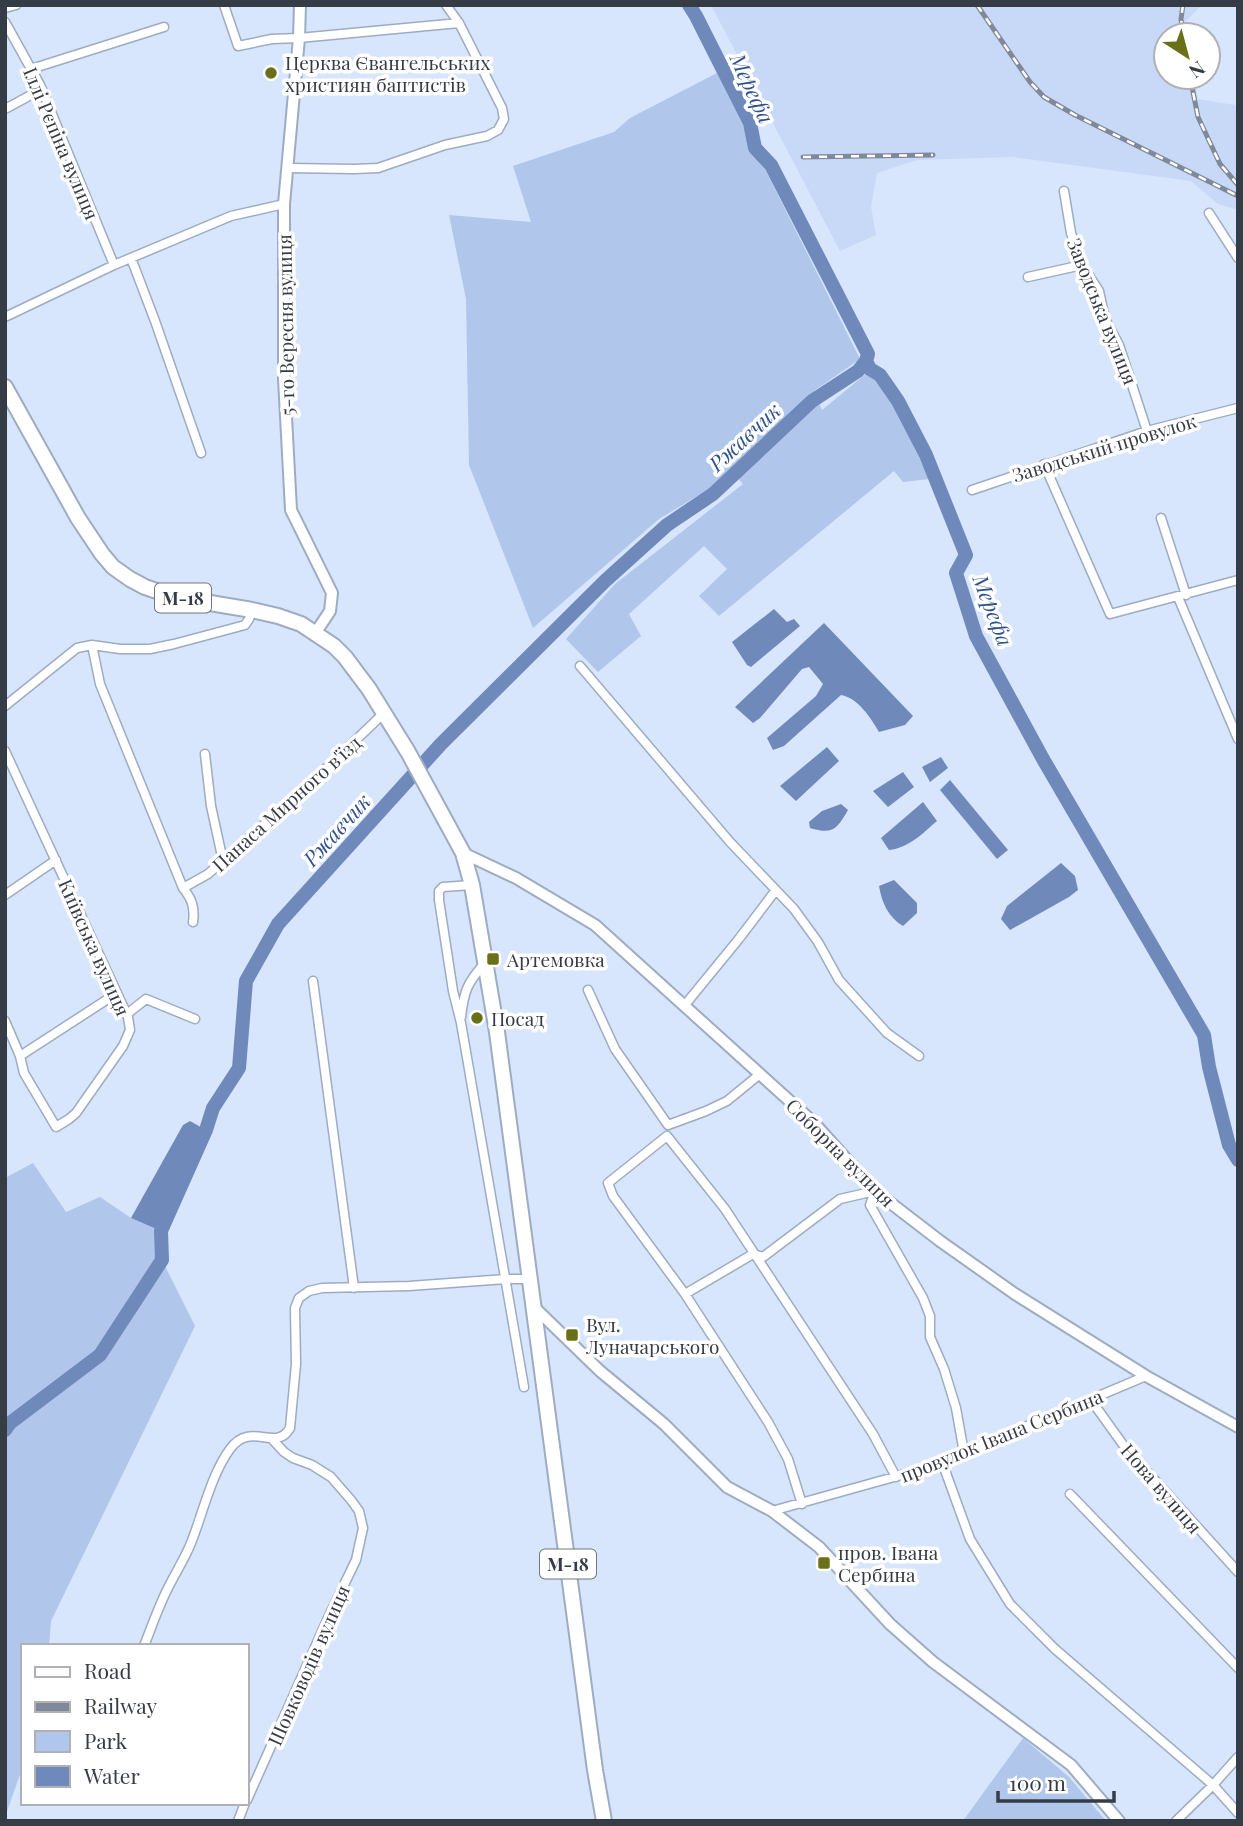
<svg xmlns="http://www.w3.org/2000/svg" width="1243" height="1826" font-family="'Playfair Display',serif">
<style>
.built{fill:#c8d9f7}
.green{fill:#b1c6eb}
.water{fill:#6f8aba}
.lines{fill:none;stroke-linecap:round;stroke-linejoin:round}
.river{stroke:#6f8aba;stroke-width:14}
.street-casing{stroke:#9eacc2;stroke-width:11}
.secondary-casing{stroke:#9eacc2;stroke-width:14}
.highway-casing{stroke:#9eacc2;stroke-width:18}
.street{stroke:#fff;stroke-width:8}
.secondary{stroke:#fff;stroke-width:10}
.highway{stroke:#fff;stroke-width:14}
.rail-casing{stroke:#808999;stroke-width:5}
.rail{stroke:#fff;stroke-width:2.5;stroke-dasharray:8;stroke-linecap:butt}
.poi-dot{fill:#697018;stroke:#fff;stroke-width:2.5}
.labels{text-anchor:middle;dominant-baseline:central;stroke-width:7;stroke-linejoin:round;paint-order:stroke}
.shield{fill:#fff;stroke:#72767d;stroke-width:2}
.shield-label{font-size:18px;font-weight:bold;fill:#363c45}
.poi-label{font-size:19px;fill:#363c45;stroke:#fff;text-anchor:start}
.street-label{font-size:19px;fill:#363c45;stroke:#fff}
.water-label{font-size:21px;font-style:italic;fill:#30518f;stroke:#fff}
</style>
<rect width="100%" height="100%" fill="#d7e5fd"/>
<!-- built -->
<path class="built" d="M711,5H1202L1186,21L1188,35H1166V77H1194L1198,99L1235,105L1238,110V210L1218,204L1191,181L1012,157L917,160L877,173L871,206L876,235L840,251Z"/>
<!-- green -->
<path class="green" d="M717,73L860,359L814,391L822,410L867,373L880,379L930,479L903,482L894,471L719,616L699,596L727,569L704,546L629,614L641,636L598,672L566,639L615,584L743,484L734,474L659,519L533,628L469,465L466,299L449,215L531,222L513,166L614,132L630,118Z
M33,1163L66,1212L100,1197L131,1218L161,1231L162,1260L195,1326L51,1621L49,1646H23V1766L5,1817V1178Z
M1023,1738L1069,1777L1106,1821H963Z"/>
<!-- water -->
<path class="water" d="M774,609L787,622L794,619L800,626L751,667L747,665L732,642Z
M824,623L913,716L905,725L879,732C871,718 858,698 841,695L784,746L773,750L767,738L816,696L823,684L809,667L802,669L760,718L753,723L735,707Z
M827,747L839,761L796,801L780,786Z
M941,757L948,768L930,782L922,767Z
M903,772L914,787L888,807L873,791Z
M950,780L1008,850L997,859L940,790Z
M923,802L937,821C923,833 909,848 889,850L881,838Z
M841,804L848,810C837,829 833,835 810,828L809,822L822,811Z
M1061,863L1075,876L1078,890L1069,897L1010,930L1001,919L1007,906Z
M894,880L917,903V913L903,926C888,917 882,903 879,886Z
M190,1121L206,1130L161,1231L131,1218L183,1125Z"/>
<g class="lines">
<!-- river -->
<path class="river" d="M689,5L696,16L750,123L755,148L771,165L868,354L866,361L870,369L880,375L898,401L926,455L966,555L956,573L976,636L1043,759L1204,1035L1209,1067L1229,1145L1238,1160
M5,1430L10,1423L100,1355L162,1260L161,1231L206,1130L213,1108L239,1068L246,981L278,924L441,744L605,581L667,525L713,494L812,401L858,371L866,361"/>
<defs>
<path id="street" d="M224,5L238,46L272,39L299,38L459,23
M5,8L16,5
M5,22L40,85L114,265
M31,69L164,27
M5,109L42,89
M287,168L354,169L378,168L445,145L487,136L498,130L504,119L502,108L459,23L446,5
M1064,191L1071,233L1082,265L1099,291L1105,319L1119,345L1147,431
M1209,213L1238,258
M131,258L155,321L201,453
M1028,277L1082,265
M5,317L114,265L231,216L284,204
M1044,464L1110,614L1238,580
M972,490L1147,431L1238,408
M1161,518L1186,595
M1178,597L1238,739
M92,645L100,684L183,888C192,899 195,908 193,922
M580,666L730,842L794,909L818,942L839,980L887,1033L919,1056
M5,706L77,648L92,645L120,649H150L174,644L245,625L249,619L252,610
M5,751L128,1017L130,1030L123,1046L76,1113L69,1119L56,1127L24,1073L20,1056L5,1021
M205,754L211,806L223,861
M472,885L443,887L439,891V900L453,991L461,1023L524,1387
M183,888L208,874L312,782L384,713
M5,895L56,860
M313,981L354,1288
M588,990L615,1049L668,1125L706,1111L727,1101L760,1074
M684,1006L738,940L776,890
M127,1014L146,999L195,1019
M461,1017C464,991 467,983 485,963
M20,1056L117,993
M685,1294L753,1254L763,1257L840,1199L875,1191L870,1205L923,1298L930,1316V1337L944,1369L956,1408L964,1453
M1091,1400L1124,1446L1238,1572
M942,1462L970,1539L1010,1604L1055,1649L1213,1785L1238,1813
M1070,1494L1238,1668
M802,1504L788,1459L768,1422L685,1294L613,1196L608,1183L667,1136L725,1209L873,1434L896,1477
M772,1511L930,1467L1146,1376
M144,1646C152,1626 159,1605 169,1586C176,1572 185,1558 191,1543C203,1513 211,1475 230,1449C251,1420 276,1453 290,1428L296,1364L295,1308L299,1298L309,1291L322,1288L409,1286L506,1279H530
M247,1800L328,1618L356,1560L363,1528L359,1511L351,1500L331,1477L312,1465L293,1458L284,1452L272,1439
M238,1821L245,1803
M1176,1821L1213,1785L1238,1757"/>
<path id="secondary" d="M300,5L299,38L284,204V379L291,510L332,593L330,611L316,632
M463,853L516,878L595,925L814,1123L875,1191L940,1241L1015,1294L1146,1376L1238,1427
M534,1307L600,1371L664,1424L727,1487L772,1511L819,1547L890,1624L933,1662L1071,1765L1119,1821"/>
<path id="highway" d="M5,387L78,518L102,554L113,567L130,579L145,587L174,597L252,610L278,616L301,624L334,646L345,657L369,689L408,752L463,853L472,885L497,1032L595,1770L604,1821"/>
</defs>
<!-- street casing -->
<use href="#street" class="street-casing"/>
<!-- secondary casing -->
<use href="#secondary" class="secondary-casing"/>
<!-- highway casing -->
<use href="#highway" class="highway-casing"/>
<!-- street -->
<use href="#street" class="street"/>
<!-- secondary -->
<use href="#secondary" class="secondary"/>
<!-- highway -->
<use href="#highway" class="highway"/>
<defs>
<path id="rail" d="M977,5L1030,82L1044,97L1075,115L1238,196
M1183,5L1181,19L1183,35
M1190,77L1198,117L1220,164L1238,185
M803,157L933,155"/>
</defs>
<!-- rail casing -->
<use href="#rail" class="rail-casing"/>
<!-- rail -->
<use href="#rail" class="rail"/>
</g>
<!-- markers -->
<g class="poi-dot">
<circle cx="271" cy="73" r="7"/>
<rect x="486" y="952" width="14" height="14" rx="3.5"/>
<circle cx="477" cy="1018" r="7"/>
<rect x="565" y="1328" width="14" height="14" rx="3.5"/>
<rect x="817" y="1556" width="14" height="14" rx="3.5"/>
</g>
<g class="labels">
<!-- shield labels -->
<g class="shield">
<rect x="155" y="583.5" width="56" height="29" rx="5"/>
<rect x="540" y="1549.5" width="56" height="29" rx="5"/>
</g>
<g class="shield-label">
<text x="183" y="598">М-18</text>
<text x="568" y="1564">М-18</text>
</g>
<!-- poi labels -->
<g class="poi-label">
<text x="285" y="62">Церква Євангельських<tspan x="285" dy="22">християн баптистів</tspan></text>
<text x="507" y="959">Артемовка</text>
<text x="491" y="1018">Посад</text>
<text x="586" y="1324">Вул.<tspan x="586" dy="22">Луначарського</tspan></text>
<text x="838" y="1552">пров. Івана<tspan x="838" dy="22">Сербина</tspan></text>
</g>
<!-- street labels -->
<g class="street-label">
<text transform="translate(62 143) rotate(67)">Іллі Рєпіна вулиця</text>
<text transform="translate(1103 311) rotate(68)">Заводська вулиця</text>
<text transform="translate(285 325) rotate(-91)">5-го Вересня вулиця</text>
<text transform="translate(1104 447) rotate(-17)">Заводський провулок</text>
<text transform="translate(286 803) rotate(-42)">Панаса Мирного в'їзд</text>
<text transform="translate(95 947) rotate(66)">Київська вулиця</text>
<text transform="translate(841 1152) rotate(45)">Соборна вулиця</text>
<text transform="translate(1001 1435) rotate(-22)">провулок Івана Сербина</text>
<text transform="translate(1162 1488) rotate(49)">Нова вулиця</text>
<text transform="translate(308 1665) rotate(-66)">Шовководів вулиця</text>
</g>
<!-- water labels -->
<g class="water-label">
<text transform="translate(753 88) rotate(65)">Мерефа</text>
<text transform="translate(744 436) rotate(-43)">Ржавчик</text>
<text transform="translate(994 610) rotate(69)">Мерефа</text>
<text transform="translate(336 829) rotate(-48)">Ржавчик</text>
</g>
</g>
<!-- border -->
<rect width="1243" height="1826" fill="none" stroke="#363c45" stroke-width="14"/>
<!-- legend -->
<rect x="21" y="1644" width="228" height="161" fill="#ffffff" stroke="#afb1b5" stroke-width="2"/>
<rect x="35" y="1667" width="35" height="10" fill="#ffffff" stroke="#afb1b5" stroke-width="2"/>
<text x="84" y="1679" font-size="21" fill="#363c45">Road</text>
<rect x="35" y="1702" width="35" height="10" fill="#808999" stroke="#afb1b5" stroke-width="2"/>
<text x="84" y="1714" font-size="21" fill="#363c45">Railway</text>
<rect x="35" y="1731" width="35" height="21" fill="#b1c6eb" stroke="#afb1b5" stroke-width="2"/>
<text x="84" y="1749" font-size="21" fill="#363c45">Park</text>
<rect x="35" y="1766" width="35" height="21" fill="#6f8aba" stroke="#afb1b5" stroke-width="2"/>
<text x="84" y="1784" font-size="21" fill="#363c45">Water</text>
<!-- north arrow -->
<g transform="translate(1187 56) rotate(144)"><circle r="33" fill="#ffffff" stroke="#afb1b5" stroke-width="2"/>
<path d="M0-5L12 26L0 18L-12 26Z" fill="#697018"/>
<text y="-10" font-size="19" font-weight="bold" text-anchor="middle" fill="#363c45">N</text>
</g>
<!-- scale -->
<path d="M998 1791v10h116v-10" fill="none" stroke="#363c45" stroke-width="3.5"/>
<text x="1009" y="1791" font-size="21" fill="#363c45" stroke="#ffffff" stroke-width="5" paint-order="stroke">100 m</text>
</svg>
